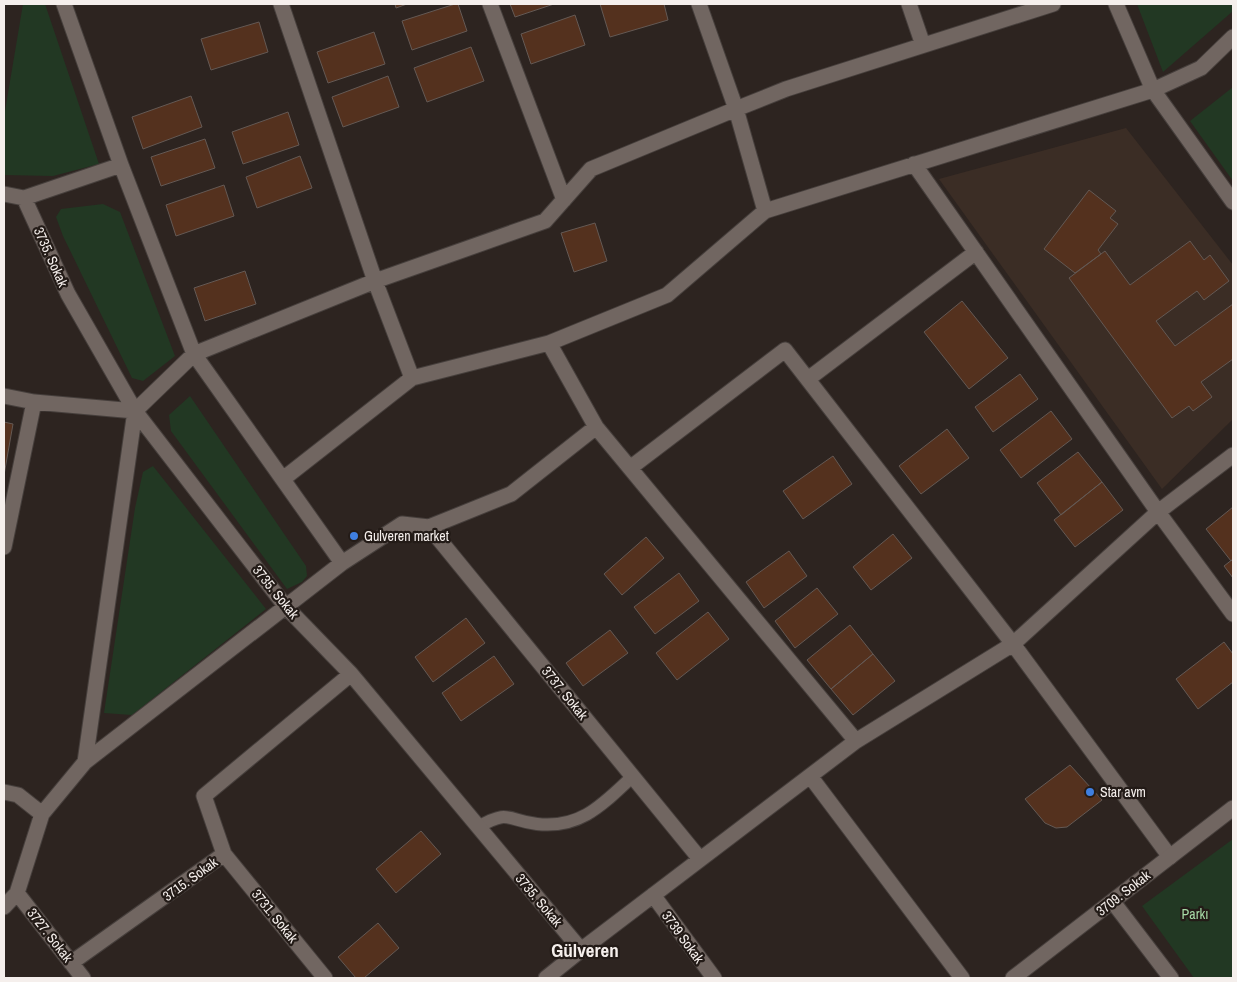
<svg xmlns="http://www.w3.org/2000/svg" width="1237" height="982" font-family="'Archivo Narrow',sans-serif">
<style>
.built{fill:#3b2d25}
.green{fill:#223823}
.building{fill:#54311e;stroke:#645954}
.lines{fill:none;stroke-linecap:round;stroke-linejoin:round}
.lane-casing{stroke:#463f3c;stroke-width:14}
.street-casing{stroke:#463f3c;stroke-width:17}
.secondary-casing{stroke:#463f3c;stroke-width:17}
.lane{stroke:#716661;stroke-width:12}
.street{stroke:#716661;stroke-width:15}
.secondary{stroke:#716661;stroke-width:15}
.shop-dot{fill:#3f7fe0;stroke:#231b17;stroke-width:2}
.labels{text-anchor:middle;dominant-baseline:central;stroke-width:4.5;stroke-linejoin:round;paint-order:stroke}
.street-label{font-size:14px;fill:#f5efec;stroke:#231b17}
.poi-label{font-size:14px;fill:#f5efec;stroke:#231b17;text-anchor:start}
.park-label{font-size:14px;fill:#a6daa6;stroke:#231b17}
.district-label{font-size:19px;font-weight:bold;fill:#f5efec;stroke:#231b17}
</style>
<rect width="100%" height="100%" fill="#2d2420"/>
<!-- built -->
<path class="built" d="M1126,128L1233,265V419L1162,489L939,179Z"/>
<!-- green -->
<path class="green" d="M23,4H45L99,164L53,176L4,175V117Z
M1137,4H1233V11L1163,72Z
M1233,87V181L1190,121Z
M103,204L120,212L175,356L143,381L132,378L63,236L56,217L61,209Z
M190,396L306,566L307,576L302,582L287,589L171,431L169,415Z
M153,466L266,609L132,715L104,713L135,508L143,472Z
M1233,839V978H1194L1142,906Z"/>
<!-- building -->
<path class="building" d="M395,4H407L396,8Z
M455,4H458L467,31L412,50L402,21Z
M510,4H554L515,17Z
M600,4H664L668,20L610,37Z
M575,15L585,45L531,64L521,34Z
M259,22L268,52L211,70L201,39Z
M374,32L385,64L328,83L317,52Z
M471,47L484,81L427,102L414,68Z
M388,76L399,107L343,127L332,97Z
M191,96L202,127L143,149L132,117Z
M288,112L299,145L243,164L232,132Z
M205,139L215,168L161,186L151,157Z
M300,156L312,188L257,208L246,177Z
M224,185L234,216L176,236L166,205Z
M1089,190L1116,211L1110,218L1118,224L1098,250L1101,254L1075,273L1044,249Z
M595,223L607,261L574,272L561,233Z
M1190,241L1204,260L1210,255L1229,281L1204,300L1197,291L1156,321L1175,346L1233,304V359L1201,382L1212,397L1193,411L1189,406L1172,418L1069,278L1105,251L1130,285Z
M245,271L256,304L205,321L194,288Z
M962,301L1008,358L969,389L924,332Z
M1020,374L1038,399L993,432L975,407Z
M1051,411L1072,439L1021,478L1000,450Z
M4,422L13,424L4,475Z
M947,429L969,458L921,494L899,466Z
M1078,452L1102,482L1061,515L1037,483Z
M833,456L852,484L803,519L783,491Z
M1102,482L1123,510L1075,547L1054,520Z
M1233,507V559L1231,561L1206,529Z
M893,534L912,558L871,590L853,567Z
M646,537L664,558L622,595L604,574Z
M789,551L807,576L764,608L746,582Z
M1233,559V578L1224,566Z
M679,573L699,601L655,634L634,607Z
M817,588L838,614L795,648L775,621Z
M708,612L729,639L677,680L656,653Z
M466,618L485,643L433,682L415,657Z
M850,625L873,654L831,689L807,660Z
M610,630L628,653L583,686L566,663Z
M1224,642L1233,654V682L1198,709L1176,679Z
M873,654L895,681L853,715L831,689Z
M494,656L514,684L461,721L442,693Z
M1070,765L1102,800L1067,827L1056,828L1045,823L1025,799Z
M421,831L441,854L396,893L376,869Z
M378,923L399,948L364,978H356L338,957Z"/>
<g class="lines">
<defs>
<path id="lane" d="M478,827C510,809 506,820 537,824C581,829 603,804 633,776"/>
<path id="street" d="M64,4L121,165L194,354L342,563
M281,4L375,281L412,378
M490,4L564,200
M699,4L736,109L765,211
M909,4L923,45
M1116,4L1153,90L1233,202
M914,164L1158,512L1233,614
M4,194L24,198L121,165
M24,198L68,294L135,411L286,607L351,674L581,950
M549,343L596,427L856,741
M808,379L976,252
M4,396L34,402L135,411
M630,468L785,350L1013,644L1170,857
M283,479L412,378L549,343L667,295L765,211L1153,90L1201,68L1233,37
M429,527L700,859
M4,547L34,402
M85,762L135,411L194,354L375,281L545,221L591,169L736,109L786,89L1053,4
M810,776L962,978
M4,792L18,795L42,814
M224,854L325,978
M17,893L83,978
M653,895L714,978
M1113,902L1171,978
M4,907L17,893L42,814L85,762L342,563L402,524L429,527L511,494L596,427
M71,963L224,854L204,796L351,674
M546,978L581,950L856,741L1013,644L1158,512L1233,455"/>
<path id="secondary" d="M1013,978L1233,808"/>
</defs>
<!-- lane casing -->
<use href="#lane" class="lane-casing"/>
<!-- street casing -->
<use href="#street" class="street-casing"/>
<!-- secondary casing -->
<use href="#secondary" class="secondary-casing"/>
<!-- lane -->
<use href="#lane" class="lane"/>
<!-- street -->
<use href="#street" class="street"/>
<!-- secondary -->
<use href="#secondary" class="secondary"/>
</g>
<!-- markers -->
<g class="shop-dot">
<circle cx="354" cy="536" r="5"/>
<circle cx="1090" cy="792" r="5"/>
</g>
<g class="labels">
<!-- street labels -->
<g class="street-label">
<text transform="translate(51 257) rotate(66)">3735. Sokak</text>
<text transform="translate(276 592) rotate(51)">3735. Sokak</text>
<text transform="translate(565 693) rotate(51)">3737. Sokak</text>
<text transform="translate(190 879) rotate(-36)">3715. Sokak</text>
<text transform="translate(1123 893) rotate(-38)">3709. Sokak</text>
<text transform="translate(539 900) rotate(50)">3735. Sokak</text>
<text transform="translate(275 916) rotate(51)">3731. Sokak</text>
<text transform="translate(50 935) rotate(52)">3727. Sokak</text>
<text transform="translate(683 937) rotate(54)">3739 Sokak</text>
</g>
<!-- poi labels -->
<g class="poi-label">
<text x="364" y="536">Gulveren market</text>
<text x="1100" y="792">Star avm</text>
</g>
<!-- park labels -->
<g class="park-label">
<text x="1195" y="914">Parkı</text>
</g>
<!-- district labels -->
<g class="district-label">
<text x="585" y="950">Gülveren</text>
</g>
</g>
<!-- border -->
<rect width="1237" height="982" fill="none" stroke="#f5efec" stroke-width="10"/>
</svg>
